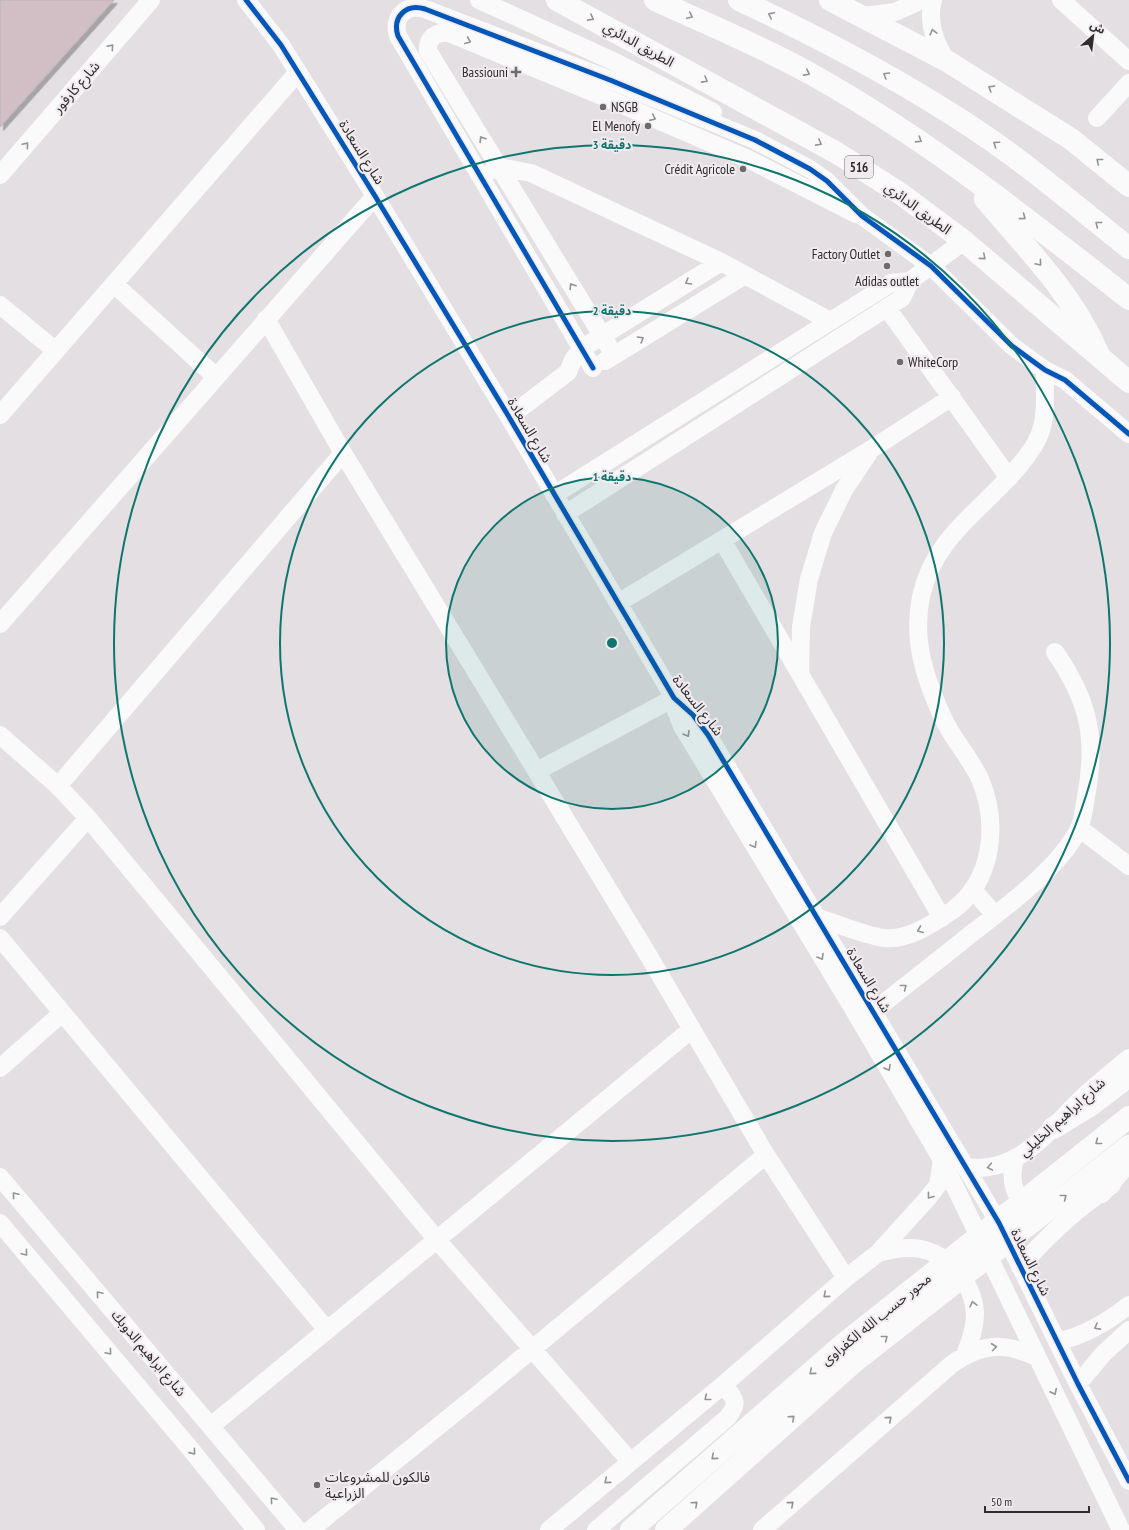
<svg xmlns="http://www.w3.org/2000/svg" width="1129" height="1530" font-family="'PT Sans Narrow','Noto Sans Arabic',sans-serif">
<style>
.building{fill:#d2bfc5;stroke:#b7b4b5;filter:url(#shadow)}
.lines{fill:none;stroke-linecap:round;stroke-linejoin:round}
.minor{stroke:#fbfafb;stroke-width:18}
.major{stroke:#fbfafb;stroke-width:22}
.highway{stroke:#fbfafb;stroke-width:22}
.cycleway-casing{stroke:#f1ebf0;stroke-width:8}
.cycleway{stroke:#0057b8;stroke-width:5}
.oneway{stroke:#949394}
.ring{fill:none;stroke:#0f766e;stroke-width:2}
.poi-dot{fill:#6d6b6c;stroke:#f1ebf0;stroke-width:1.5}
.labels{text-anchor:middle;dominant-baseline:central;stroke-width:4;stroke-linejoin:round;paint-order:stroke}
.shield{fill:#f1ebf0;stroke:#686568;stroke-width:1}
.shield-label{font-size:13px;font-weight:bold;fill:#2e2c2d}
.street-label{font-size:14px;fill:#2e2c2d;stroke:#f1ebf0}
.poi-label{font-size:14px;fill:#2e2c2d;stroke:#f1ebf0;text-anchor:end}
.centre{fill:#0f766e;stroke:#f1ebf0;stroke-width:2}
.ring-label{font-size:12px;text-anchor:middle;font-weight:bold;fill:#0f766e;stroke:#f1ebf0;stroke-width:4;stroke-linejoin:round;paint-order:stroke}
</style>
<defs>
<filter id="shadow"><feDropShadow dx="3.5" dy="3.5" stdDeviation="0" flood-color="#0004"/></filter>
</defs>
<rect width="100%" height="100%" fill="#e3dfe2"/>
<!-- building -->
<path class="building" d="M0,0H114L0,127Z"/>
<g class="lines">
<!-- minor -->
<path class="minor" d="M246,0L281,45L375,196L509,417L674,698L693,715L708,735L999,1223L1078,1384L1129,1481
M479,0L615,62L713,112
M933,0C927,22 935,43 947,61
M1061,0L1129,61
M864,16L895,12L922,0
M1097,118L1129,83
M493,170L499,167L531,173L721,262L830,321
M0,175L151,0
M114,284L216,377
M0,305L56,351
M887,308L1009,478
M266,319L343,453L647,953L766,1155L846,1278
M614,355L428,51C427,38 436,31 449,33L604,97L748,159L856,214
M605,361L745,275
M593,368L398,36C392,17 406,3 425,9L610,80L755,140L810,169L827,181L862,216L931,266L1012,346L1045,370L1065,380L1129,434
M0,415L298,72
M509,417L568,372L573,360L581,349L721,262
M554,495L891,283L910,281L964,241
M565,514L902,298L910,281
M722,540L942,918
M618,603L870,450L952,397
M0,624L375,196
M800,674L801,627L809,579L823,533L844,490L868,454
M674,698L676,711L682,726L851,1005L942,1160L1121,1530
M0,735L58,786L88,818L437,1240L630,1461
M537,771L674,698
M58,786L343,453
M1079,828L1129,866
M973,890L995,915
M0,917L88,818
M818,918C839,924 863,935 884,938C908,941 934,923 953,910C993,880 999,824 980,779C970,757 953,740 943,718C925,679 912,640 921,597C933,537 983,510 1019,466C1026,457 1034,448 1038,438C1048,418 1044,392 1045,370
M0,938L327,1330
M874,1011C906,985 939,960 971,934C1006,907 1058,869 1079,829C1083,820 1084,807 1086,797C1097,738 1089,701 1055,652
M0,1068L62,1013
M1015,1159C1009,1179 1014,1198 1031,1212
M966,1167C1018,1175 1049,1130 1082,1098C1097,1084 1113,1071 1129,1058
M0,1177L298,1530
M0,1223L188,1446L256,1530
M878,1253C892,1249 906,1246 921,1249C949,1255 974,1284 975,1314C975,1329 970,1341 965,1355
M1020,1267C1047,1236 1077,1208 1112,1185
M1057,1342C1085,1335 1106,1323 1129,1305
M1078,1384L1103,1354L1129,1330
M211,1426L692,1029
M310,1530L477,1395L766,1155
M549,1530L723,1385L846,1278L878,1253L927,1199L938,1185L942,1160
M596,1530L727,1418C740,1402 735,1399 723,1385
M762,1530L952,1364C982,1343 1004,1342 1037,1357"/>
<!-- major -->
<path class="major" d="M1053,1128L1091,1105L1129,1076
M1101,1192L1129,1160
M631,1530L841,1346L1129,1117
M666,1530L854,1362L1129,1146"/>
<!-- highway -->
<path class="highway" d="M557,0L837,153L901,194L964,241L1129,382
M655,0C707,24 761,46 811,74C924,137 1027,218 1129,299
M739,0C819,37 899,79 973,128C1028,164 1078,208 1129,248
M830,0L947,61L1071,139L1129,186
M985,199C1026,248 1073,294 1098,353"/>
<defs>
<path id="cycleway" d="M246,0L281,45L375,196L509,417L674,698L693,715L708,735L999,1223L1078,1384L1129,1481
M593,368L398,36C392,17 406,3 425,9L610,80L755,140L810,169L827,181L862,216L931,266L1012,346L1045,370L1065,380L1129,434"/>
</defs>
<!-- cycleway casing -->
<use href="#cycleway" class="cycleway-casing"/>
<!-- cycleway -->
<use href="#cycleway" class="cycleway"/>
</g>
<!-- one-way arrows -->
<defs><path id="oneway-chevron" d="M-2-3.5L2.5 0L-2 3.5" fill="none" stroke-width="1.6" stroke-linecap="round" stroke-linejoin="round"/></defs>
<g class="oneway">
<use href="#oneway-chevron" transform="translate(771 15) rotate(-154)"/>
<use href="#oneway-chevron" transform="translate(690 16) rotate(25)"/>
<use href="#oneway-chevron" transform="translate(591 18) rotate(28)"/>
<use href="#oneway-chevron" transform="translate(933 32) rotate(-104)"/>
<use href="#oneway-chevron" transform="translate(468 41) rotate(22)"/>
<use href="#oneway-chevron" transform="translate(111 47) rotate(-49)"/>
<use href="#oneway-chevron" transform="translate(807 73) rotate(28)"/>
<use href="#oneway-chevron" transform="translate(886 75) rotate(-149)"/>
<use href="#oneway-chevron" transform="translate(705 80) rotate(29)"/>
<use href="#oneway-chevron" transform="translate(991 88) rotate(-148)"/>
<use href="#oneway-chevron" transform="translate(653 118) rotate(24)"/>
<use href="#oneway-chevron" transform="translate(482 139) rotate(-122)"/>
<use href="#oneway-chevron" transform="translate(919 140) rotate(32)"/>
<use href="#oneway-chevron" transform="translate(819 143) rotate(29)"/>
<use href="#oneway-chevron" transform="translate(996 144) rotate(-145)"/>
<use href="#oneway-chevron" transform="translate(26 145) rotate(-49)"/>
<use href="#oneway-chevron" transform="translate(1099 161) rotate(-141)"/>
<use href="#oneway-chevron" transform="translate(1023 217) rotate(37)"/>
<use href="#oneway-chevron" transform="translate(1098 224) rotate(-142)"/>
<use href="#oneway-chevron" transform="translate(983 257) rotate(41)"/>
<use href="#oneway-chevron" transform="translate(1039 263) rotate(50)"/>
<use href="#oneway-chevron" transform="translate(688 282) rotate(149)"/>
<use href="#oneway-chevron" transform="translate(572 286) rotate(-122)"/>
<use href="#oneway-chevron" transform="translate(641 339) rotate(-31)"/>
<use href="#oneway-chevron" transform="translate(687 734) rotate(59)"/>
<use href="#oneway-chevron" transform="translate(754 845) rotate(59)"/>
<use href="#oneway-chevron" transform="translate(920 930) rotate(158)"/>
<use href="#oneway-chevron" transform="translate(821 957) rotate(59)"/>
<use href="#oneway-chevron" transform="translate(904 987) rotate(-38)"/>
<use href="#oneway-chevron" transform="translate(888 1068) rotate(60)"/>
<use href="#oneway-chevron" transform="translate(1098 1142) rotate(142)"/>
<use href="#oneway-chevron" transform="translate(990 1167) rotate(170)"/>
<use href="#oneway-chevron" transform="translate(15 1195) rotate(-130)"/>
<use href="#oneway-chevron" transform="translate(930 1196) rotate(127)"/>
<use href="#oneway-chevron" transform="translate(1064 1197) rotate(-38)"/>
<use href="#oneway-chevron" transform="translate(25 1253) rotate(50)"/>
<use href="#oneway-chevron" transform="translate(99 1294) rotate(-130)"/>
<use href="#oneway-chevron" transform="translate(826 1295) rotate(139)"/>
<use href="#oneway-chevron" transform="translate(973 1304) rotate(-103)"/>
<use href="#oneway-chevron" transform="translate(1097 1327) rotate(151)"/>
<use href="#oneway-chevron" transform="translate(885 1338) rotate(-38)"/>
<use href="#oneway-chevron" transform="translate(994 1347) rotate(-7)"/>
<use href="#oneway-chevron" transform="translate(109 1352) rotate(50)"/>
<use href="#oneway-chevron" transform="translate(812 1372) rotate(139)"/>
<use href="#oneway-chevron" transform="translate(1054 1392) rotate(64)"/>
<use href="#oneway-chevron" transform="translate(707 1398) rotate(141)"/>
<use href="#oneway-chevron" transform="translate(792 1418) rotate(-42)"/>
<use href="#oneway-chevron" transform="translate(889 1419) rotate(-41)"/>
<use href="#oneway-chevron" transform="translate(193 1452) rotate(51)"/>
<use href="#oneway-chevron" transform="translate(714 1457) rotate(139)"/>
<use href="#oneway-chevron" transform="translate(607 1481) rotate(140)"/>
<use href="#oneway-chevron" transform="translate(273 1500) rotate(-130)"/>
<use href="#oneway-chevron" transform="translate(695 1504) rotate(-42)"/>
<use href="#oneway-chevron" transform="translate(791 1504) rotate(-41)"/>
</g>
<!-- distance rings -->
<circle cx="612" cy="643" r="166" fill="#0f766e" fill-opacity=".12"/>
<g class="ring">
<circle cx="612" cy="643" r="166"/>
<circle cx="612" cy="643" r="332"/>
<circle cx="612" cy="643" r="498"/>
</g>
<!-- markers -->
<g class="poi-dot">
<path d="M514 66h4v4h4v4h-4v4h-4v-4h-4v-4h4z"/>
<circle cx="603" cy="107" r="4"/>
<circle cx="648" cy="126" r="4"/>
<circle cx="743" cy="169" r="4"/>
<circle cx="888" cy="254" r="4"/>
<circle cx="887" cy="266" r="4"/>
<circle cx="900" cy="362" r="4"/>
<circle cx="317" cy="1485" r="4"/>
</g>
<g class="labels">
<!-- shield labels -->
<rect class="shield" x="845" y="156" width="28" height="22" rx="3"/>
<g class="shield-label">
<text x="859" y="167">516</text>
</g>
<!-- street labels -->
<g class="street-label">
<text transform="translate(639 44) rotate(29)">الطريق الدائري</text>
<text transform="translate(76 87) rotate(-49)">شارع كارفور</text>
<text transform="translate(362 152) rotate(58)">شارع السعادة</text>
<text transform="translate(918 208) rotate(36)">الطريق الدائري</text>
<text transform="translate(530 430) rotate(59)">شارع السعادة</text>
<text transform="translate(698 705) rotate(52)">شارع السعادة</text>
<text transform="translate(869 980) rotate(59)">شارع السعادة</text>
<text transform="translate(1062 1117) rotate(-42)">شارع ابراهيم الخليلي</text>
<text transform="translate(1031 1262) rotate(64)">شارع السعادة</text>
<text transform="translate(876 1319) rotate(-39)">محور حسب الله الكفراوى</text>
<text transform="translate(149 1353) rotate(50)">شارع ابراهيم الدوبك</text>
</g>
<!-- poi labels -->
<g class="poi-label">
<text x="508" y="72">Bassiouni</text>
<text x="611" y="107" text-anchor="start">NSGB</text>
<text x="640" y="126">El Menofy</text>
<text x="735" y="169">Crédit Agricole</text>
<text x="880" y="254">Factory Outlet</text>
<text x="887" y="281" text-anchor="middle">Adidas outlet</text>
<text x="908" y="362" text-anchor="start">WhiteCorp</text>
<text x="325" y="1477" text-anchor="start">فالكون للمشروعات<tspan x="325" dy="16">الزراعية</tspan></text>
</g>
</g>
<circle cx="612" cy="643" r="6" class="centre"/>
<g class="ring-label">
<text x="612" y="149">3 دقيقة</text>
<text x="612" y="315">2 دقيقة</text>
<text x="612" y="481">1 دقيقة</text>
</g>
<!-- north arrow -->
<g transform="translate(1093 36) rotate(28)" stroke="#f1ebf0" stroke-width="3" paint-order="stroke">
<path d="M0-3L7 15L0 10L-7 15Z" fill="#2e2c2d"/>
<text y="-6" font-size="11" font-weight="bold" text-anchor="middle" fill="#2e2c2d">ش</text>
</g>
<!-- scale -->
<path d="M985 1506v6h104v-6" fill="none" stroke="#2e2c2d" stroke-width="2"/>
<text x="991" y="1506" font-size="12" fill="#2e2c2d" stroke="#f1ebf0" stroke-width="3" paint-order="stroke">50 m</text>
</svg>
